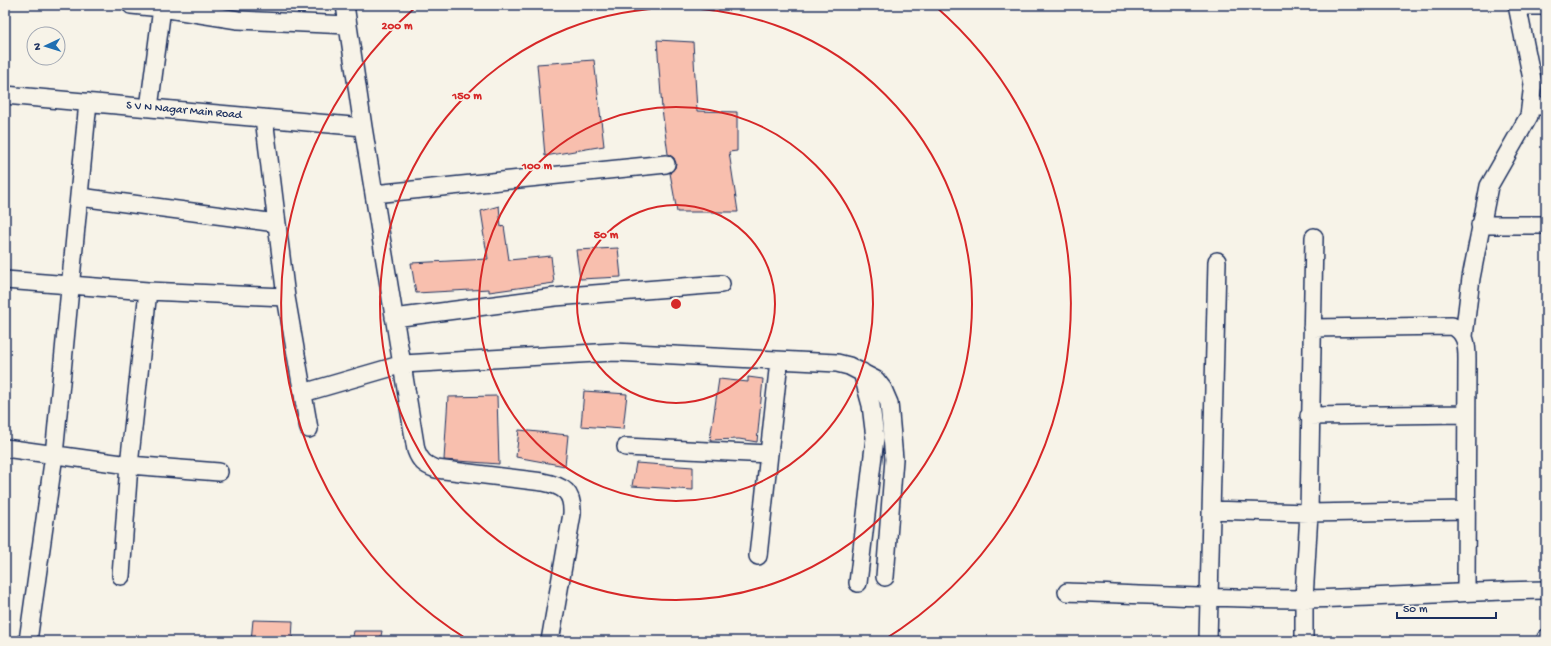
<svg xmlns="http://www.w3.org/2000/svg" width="1551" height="646" font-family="'Gochi Hand',sans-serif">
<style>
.building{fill:#f8bfae;stroke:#1b2f5e}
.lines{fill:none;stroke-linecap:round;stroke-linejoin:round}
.minor-casing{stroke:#1b2f5e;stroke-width:20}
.minor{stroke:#f7f3e8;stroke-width:17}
.ring{fill:none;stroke:#d62828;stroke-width:2}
.labels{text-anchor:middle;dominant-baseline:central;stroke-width:3.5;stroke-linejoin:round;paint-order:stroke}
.street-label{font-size:12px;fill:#1b2f5e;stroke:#f7f3e8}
.centre{fill:#d62828;stroke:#f7f3e8;stroke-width:2}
.ring-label{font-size:12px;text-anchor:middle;font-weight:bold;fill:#d62828;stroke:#f7f3e8;stroke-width:3.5;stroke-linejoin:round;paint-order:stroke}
</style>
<rect width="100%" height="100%" fill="#f7f3e8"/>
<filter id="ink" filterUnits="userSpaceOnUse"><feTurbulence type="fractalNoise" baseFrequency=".025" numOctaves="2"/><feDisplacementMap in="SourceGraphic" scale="8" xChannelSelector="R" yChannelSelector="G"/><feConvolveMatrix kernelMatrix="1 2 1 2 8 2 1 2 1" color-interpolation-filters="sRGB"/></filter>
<g filter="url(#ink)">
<!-- building -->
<path class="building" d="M657,40L693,42L697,111L737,112V151L729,152L738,212H677L670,173L675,168L676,163L674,158L668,154L662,109Z
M594,60L604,146L545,156L537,64Z
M499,206L501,227L504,226L509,260L551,256L554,283L489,292V289L416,293L411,263L488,259L483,231L484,230L481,211Z
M618,248L621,277L580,279L576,250Z
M748,377L763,379L757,442L739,439L710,440L719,379L748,382Z
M584,391L627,394L623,429L581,426Z
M497,396L499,464L444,460L448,397Z
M519,430L568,435L565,466L516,457Z
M636,463L693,467V490L632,486Z
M253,620L293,621L292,641H251Z
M354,631H382L380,641H352Z"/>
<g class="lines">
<defs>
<path id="minor" d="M131,5L162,8V5
M345,5L363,127L416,450C420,461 425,465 436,469L543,482C564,486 573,492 572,514L550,641
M1517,6H1546
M5,95L363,127
M1531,106H1546
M149,108L162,8L238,20L348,25
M264,118L286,297L309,429
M374,194L666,164
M80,197L276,223
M1480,225H1546
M5,280L148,291L286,297
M394,318L555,297L721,284
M1312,328L1452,326C1466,332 1467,345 1467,359L1466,591
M1464,336L1471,278L1489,186L1529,116L1533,84L1517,5
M303,393L403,364L614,352L837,363L849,366L876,380L883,389L889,403L894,459L885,577
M1309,416L1466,414
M626,447L769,454
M5,448L129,465L219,472
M1211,510L1309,513L1465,510
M758,556L779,361
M121,576L129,465L148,291
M858,583L875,438L871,405L862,372
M1067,592C1146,595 1225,599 1304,599C1384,598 1465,591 1546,590
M28,641L54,455L88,102
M1208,641L1217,261
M1304,641V599L1309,513L1314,237
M1546,641V638"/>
</defs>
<!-- minor casing -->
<use href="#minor" class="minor-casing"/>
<!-- minor -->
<use href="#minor" class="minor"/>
</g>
</g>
<!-- distance rings -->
<g class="ring">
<circle cx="676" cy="304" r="99"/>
<circle cx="676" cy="304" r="197"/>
<circle cx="676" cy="304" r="296"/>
<path d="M470 641A395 395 0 0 1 417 6M935 6A395 395 0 0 1 882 641"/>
</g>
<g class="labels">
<!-- street labels -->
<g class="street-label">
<text transform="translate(184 111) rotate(5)">S V N Nagar Main Road</text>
</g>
</g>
<circle cx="676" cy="304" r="6" class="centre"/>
<g class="ring-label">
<text x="397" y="29">200 m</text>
<text x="467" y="99">150 m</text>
<text x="537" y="169">100 m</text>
<text x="606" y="238">50 m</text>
</g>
<!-- margin -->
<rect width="1551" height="646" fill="none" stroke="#f7f3e8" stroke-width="20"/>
<rect x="10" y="10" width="1531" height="626" fill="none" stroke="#1b2f5e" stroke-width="1.5" filter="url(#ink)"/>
<!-- north arrow -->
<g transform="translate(46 46) rotate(266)"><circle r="19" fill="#f7f3e8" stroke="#9fa5b1"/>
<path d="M0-3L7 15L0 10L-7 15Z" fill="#1f6fb2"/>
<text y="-6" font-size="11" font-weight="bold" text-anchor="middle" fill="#1b2f5e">N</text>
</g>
<!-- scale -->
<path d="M1397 612v6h99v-6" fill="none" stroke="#1b2f5e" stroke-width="2"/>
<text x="1403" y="612" font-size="12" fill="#1b2f5e" stroke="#f7f3e8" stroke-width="3" paint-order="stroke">50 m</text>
</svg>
